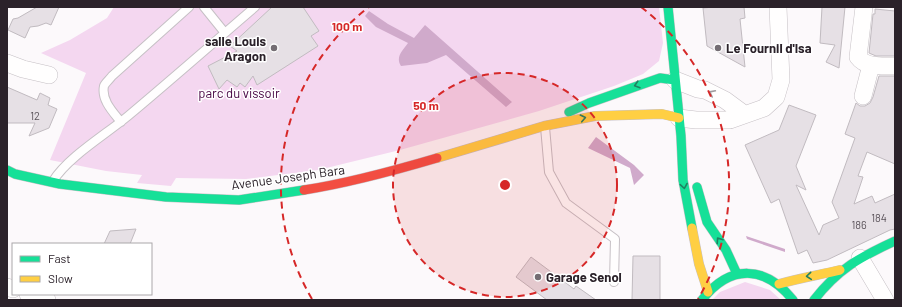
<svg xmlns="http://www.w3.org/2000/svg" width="902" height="307" font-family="Barlow,sans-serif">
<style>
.green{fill:#f4d7f0}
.water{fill:#d0aacb}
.building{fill:#e6e0e5;stroke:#c1bbc0}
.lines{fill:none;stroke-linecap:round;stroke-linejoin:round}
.lane-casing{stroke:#c6c0c5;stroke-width:10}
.street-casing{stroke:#c6c0c5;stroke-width:18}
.fast-casing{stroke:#c6c0c5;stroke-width:10}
.slow-casing{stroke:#c6c0c5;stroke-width:10}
.jam-casing{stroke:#c6c0c5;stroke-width:10}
.lane{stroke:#fffefe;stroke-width:8}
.street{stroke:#fffefe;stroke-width:17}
.fast{stroke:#16e098;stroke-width:9}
.slow{stroke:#ffcf43;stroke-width:9}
.jam{stroke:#f24e42;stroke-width:9}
.oneway{stroke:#208161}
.oneway2{stroke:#a09b9f}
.ring{fill:none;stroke:#d62828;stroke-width:2;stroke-dasharray:7 5}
.poi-dot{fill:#746d73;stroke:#fff;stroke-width:1.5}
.labels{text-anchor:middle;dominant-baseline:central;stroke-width:3;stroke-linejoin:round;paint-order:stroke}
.number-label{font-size:11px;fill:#5a5259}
.poi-label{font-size:13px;font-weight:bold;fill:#2b222a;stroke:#fff;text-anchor:start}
.park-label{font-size:13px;fill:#480644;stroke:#fff}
.street-label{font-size:13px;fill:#2b222a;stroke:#fff}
.centre{fill:#d62828;stroke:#fff;stroke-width:2}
.ring-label{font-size:12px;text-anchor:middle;font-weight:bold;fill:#d62828;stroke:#fff;stroke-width:3;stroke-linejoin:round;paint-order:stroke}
</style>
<rect width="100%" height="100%" fill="#fcf9fb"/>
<!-- green -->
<path class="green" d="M114,7H659L663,43L659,61L643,74L614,86L539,111L400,150L318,170L246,179L176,178L171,186L137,183L142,175L106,171L50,160L86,73L41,53L70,40L107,18Z
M745,282L770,290L781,300H712L720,292Z"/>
<!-- water -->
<path class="water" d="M369,11L388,24L414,38L425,25L512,102L506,107L446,55L427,63L401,66C395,57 403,50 408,43L376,27L365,16Z
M596,137L634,165L644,175L634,185L630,168L588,148Z
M746,236L785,249V252L747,239Z"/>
<!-- building -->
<path class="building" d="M37,7H59L51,25L46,23L38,26L30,27L25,38L8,30L13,19L18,18Z
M272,7H303L319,31L311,36L318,46L257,85L253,76L245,87L240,83L237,87L227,80L219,89L208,66L237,51L230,46Z
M714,7H744L745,18L740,19L745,67L707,46L703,8Z
M822,7H845L839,68L826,62L835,45L820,43Z
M875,9L895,11V56H876L869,53L873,14H875Z
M879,76H895V164L867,152L858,176L863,177L854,204L872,196L875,203L895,194V229L890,230L827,260L813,263L807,250L798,254L779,199L771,203L745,145L779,130L789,105L816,115L796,166L806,190L796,185L819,235L823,225L839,218L832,202L855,138L845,134L856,103L860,106H865L870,103L873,97Z
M7,87L37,100L40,93L50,98L48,105L57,109L49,128L29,136L35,123H7Z
M136,229L130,244H104L110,231Z
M633,256H660V300H632Z
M531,257L574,289L576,286L596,300H547L516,277Z"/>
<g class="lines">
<defs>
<path id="lane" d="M204,7L225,33
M121,122C113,112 101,100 104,86C105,83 110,79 112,76L189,7
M545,127L549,172L566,203L615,239L614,282
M53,181C68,157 105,135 128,116C171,80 213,43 255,7"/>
<path id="street" d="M864,7L858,57C866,68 883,66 895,66
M7,63L23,69L49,75
M675,80L698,89L705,90L725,100L744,114
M863,96L871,65
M679,118L696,120H730L764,108L776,97L781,80L778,7
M860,258L885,300
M7,287L13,289
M28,294L47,300"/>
<path id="fast" d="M668,7L681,136L683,180L692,228
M569,112L589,103L660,78L675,80
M7,170L15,174L60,184L166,197L239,200L304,190
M697,187L707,222L726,250L737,274
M702,300C730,264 765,265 793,300
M814,300C838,269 860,257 895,241"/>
<path id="slow" d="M437,158L544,126L595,116L662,114L679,118
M692,228L699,264L708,292
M779,284C799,278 819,275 840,270"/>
<path id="jam" d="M304,190C349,183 393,171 437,158"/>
</defs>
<!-- lane casing -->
<use href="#lane" class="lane-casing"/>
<!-- street casing -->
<use href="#street" class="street-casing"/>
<!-- fast casing -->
<use href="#fast" class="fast-casing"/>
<!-- slow casing -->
<use href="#slow" class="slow-casing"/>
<!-- jam casing -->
<use href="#jam" class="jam-casing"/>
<!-- lane -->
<use href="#lane" class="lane"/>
<!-- street -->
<use href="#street" class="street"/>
<!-- fast -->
<use href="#fast" class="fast"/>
<!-- slow -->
<use href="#slow" class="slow"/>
<!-- jam -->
<use href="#jam" class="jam"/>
</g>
<!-- one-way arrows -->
<defs><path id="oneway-chevron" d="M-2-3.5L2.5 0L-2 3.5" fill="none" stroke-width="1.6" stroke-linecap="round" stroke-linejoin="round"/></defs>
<g class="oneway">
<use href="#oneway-chevron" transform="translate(637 85) rotate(163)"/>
<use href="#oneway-chevron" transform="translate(583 118) rotate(-12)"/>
<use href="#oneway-chevron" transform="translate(684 186) rotate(81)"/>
<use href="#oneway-chevron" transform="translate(719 240) rotate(-124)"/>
<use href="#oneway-chevron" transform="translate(809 276) rotate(175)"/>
</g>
<use class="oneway2" href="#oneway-chevron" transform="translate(712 93) rotate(-153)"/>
<!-- distance rings -->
<circle cx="505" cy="185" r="112" fill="#d62828" fill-opacity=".12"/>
<g class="ring">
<circle cx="505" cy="185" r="112"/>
<path d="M312 299A224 224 0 0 1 369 7M641 7A224 224 0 0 1 698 299"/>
</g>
<!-- markers -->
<g class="poi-dot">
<circle cx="274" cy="48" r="4"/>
<circle cx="718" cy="48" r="4"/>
<circle cx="538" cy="277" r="4"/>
</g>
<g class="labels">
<!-- number labels -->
<g class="number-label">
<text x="35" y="115">12</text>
<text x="879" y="217">184</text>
<text x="859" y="224">186</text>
</g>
<!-- poi labels -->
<g class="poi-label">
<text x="266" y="41" text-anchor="end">salle Louis<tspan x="266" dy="15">Aragon</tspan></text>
<text x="726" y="48">Le Fournil d'Isa</text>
<text x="546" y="277">Garage Senol</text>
</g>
<!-- park labels -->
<g class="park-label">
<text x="239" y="93">parc du vissoir</text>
</g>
<!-- street labels -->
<g class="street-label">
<text transform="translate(288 177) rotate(-8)">Avenue Joseph Bara</text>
</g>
</g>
<circle cx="505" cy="185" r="6" class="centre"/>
<g class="ring-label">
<text x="347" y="31">100 m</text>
<text x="426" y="110">50 m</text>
</g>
<!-- border -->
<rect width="902" height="307" fill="none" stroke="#2b222a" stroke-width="16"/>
<!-- legend -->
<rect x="12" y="243" width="140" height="52" fill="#ffffff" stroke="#aaa7aa"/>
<rect x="20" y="256" width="20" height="6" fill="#16e098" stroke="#aaa7aa"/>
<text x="48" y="263" font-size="12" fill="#2b222a">Fast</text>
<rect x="20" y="276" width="20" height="6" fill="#ffcf43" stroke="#aaa7aa"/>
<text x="48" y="283" font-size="12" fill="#2b222a">Slow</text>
</svg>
